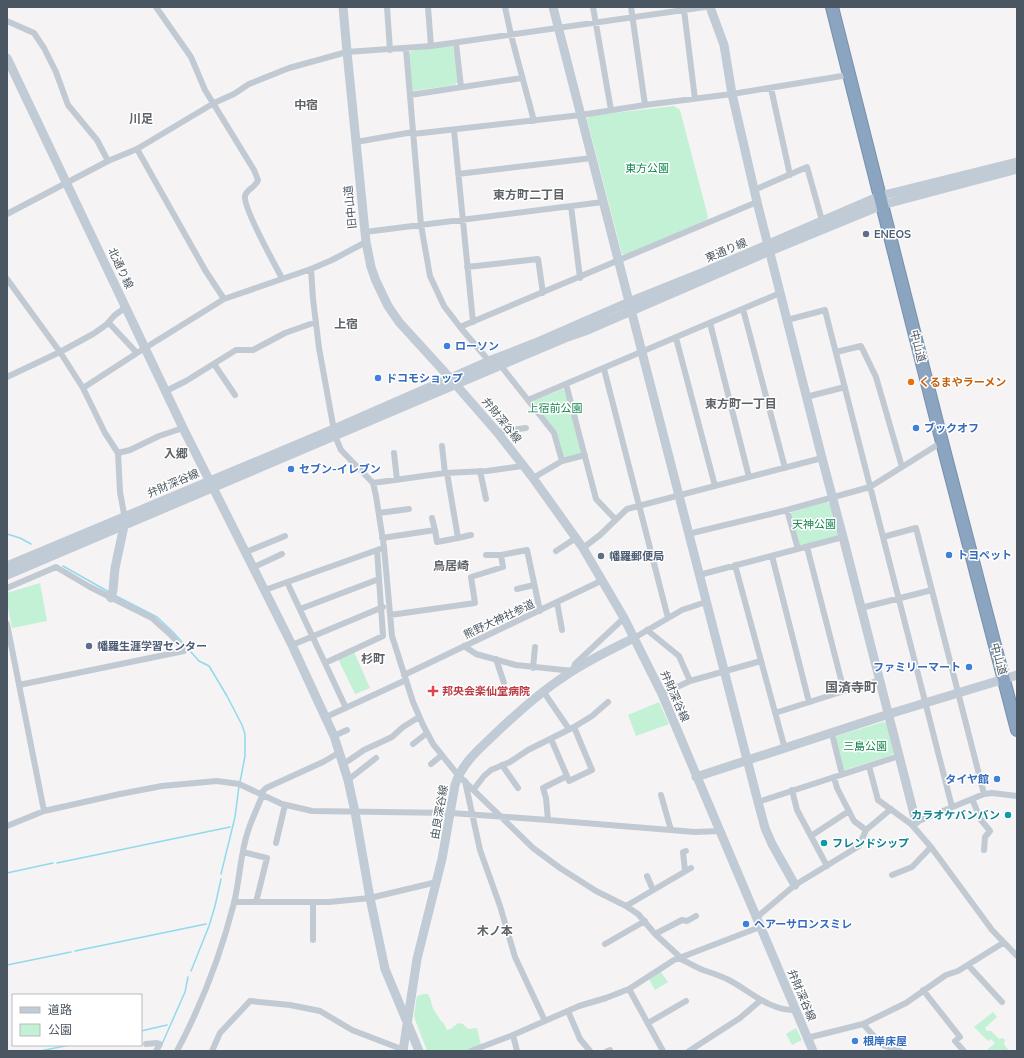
<svg xmlns="http://www.w3.org/2000/svg" width="1024" height="1058" font-family="Mulish,'Noto Sans JP',sans-serif">
<style>
.green{fill:#c3f1d5}
.lines{fill:none;stroke-linecap:round;stroke-linejoin:round}
.stream{stroke:#90daee;stroke-width:1.5}
.highway-casing{stroke:#7690ad;stroke-width:14}
.street{stroke:#c1cad2;stroke-width:6}
.secondary{stroke:#c1cbd6;stroke-width:9}
.highway{stroke:#8ba5c1;stroke-width:12}
.service-dot{fill:#5c6f8a;stroke:#fff;stroke-width:1.5}
.shop-dot{fill:#3f7fe0;stroke:#fff;stroke-width:1.5}
.food-dot{fill:#e8710a;stroke:#fff;stroke-width:1.5}
.health-dot{fill:#e0444e;stroke:#fff;stroke-width:1.5}
.culture-dot{fill:#0f9aa8;stroke:#fff;stroke-width:1.5}
.labels{text-anchor:middle;dominant-baseline:central;stroke-width:3;stroke-linejoin:round;paint-order:stroke}
.park-label{font-size:11px;fill:#17864f;stroke:#fff}
.street-label{font-size:11px;fill:#4a5661;stroke:#fff}
.service-label{font-size:11px;font-weight:bold;fill:#4e5e75;stroke:#fff;text-anchor:start}
.shop-label{font-size:11px;font-weight:bold;fill:#366cbe;stroke:#fff;text-anchor:start}
.food-label{font-size:11px;font-weight:bold;fill:#c56008;stroke:#fff;text-anchor:start}
.health-label{font-size:11px;font-weight:bold;fill:#be3a42;stroke:#fff;text-anchor:start}
.culture-label{font-size:11px;font-weight:bold;fill:#0d838f;stroke:#fff;text-anchor:end}
.neighbourhood-label{font-size:12px;font-weight:bold;fill:#5f6368;stroke:#fff}
.quarter-label{font-size:13px;font-weight:bold;fill:#5f6368;stroke:#fff}
</style>
<rect width="100%" height="100%" fill="#f5f3f3"/>
<!-- green -->
<path class="green" d="M450,45L453,47L458,82L454,85L412,91L408,55L411,51Z
M674,106L680,110L708,217L707,220L625,255L622,254L587,119L589,116Z
M563,389L565,390L581,452L580,454L565,458L563,457L557,433L533,403V401Z
M827,502L830,504L838,534L836,536L801,545L798,544L791,514L792,512Z
M40,583L47,621L12,628L7,602V593Z
M354,652L370,688L355,694L338,659Z
M659,702L669,724L636,736L628,715Z
M883,722L887,723L894,753L892,755L845,770L843,769L835,739L837,736Z
M660,971L668,982L655,990L649,979Z
M423,994H428C432,1001 431,1005 434,1010C436,1014 439,1017 441,1021L443,1022L447,1030L451,1029L458,1023L463,1024L468,1029L477,1028L481,1045L464,1051H427L416,1022L414,1016L417,996Z
M993,1012L997,1017L985,1028L987,1031H991L999,1039L1003,1038L1005,1040L1004,1044L1009,1051H986L995,1043L991,1039L988,1041L974,1027Z
M796,1028L802,1040L792,1045L786,1034Z"/>
<g class="lines">
<!-- stream -->
<path class="stream" d="M7,534L20,538L31,544
M63,566L109,592
M116,596L157,617L173,632L199,661L209,666L227,696L242,725L245,734V756L240,782
M57,863L230,827
M7,873L53,863
M221,874L235,817L239,786
M75,951L206,924
M7,965L71,952
M191,971L209,926L215,906L221,879
M141,1031L167,1025
M162,1044L185,992L188,977
M40,1051L70,1045"/>
<defs>
<path id="highway" d="M832,7L942,442L1017,730"/>
</defs>
<!-- highway casing -->
<use href="#highway" class="highway-casing"/>
<!-- street -->
<path class="street" d="M156,7L191,57L205,90L254,170L258,180C256,187 246,190 245,196C243,208 275,265 282,278
M387,7L390,50
M428,7L431,46
M505,7L511,35L534,121
M593,7L611,110
M631,7L645,105
M684,10L695,99
M7,21L34,33L44,48L56,72L68,105L97,140L108,161
M456,43L461,87
M406,49L421,225L430,276L444,306L460,327L489,361
M771,88L790,175
M410,95L522,78
M454,130L473,322
M413,134L581,115L645,105L732,94L848,75
M356,142L413,132
M137,149L205,270L224,299
M458,174L592,158
M754,190L807,167L823,224
M571,206L580,278
M7,214L108,161L137,149L214,103L234,94L249,84L289,68L347,52L431,46L705,7
M365,232L603,202
M467,267L538,259L543,293
M311,269L313,299L319,348L335,436L341,450L373,483L376,496L384,547L392,636L413,702L423,725L433,744L458,775L533,848L560,868L596,891L626,906L638,914L655,934L680,957
M7,279L60,352L83,388L105,433L118,453L120,492L125,519
M743,309L785,468
M787,320L825,310L952,807
M109,323L137,353
M710,323L749,477
M460,327L757,202
M676,338L715,486
M836,352L861,346L876,377L902,467
M214,364L235,395
M501,366L554,433L562,461
M604,369L668,618
M7,377L60,352L93,334L106,325L115,315L126,307
M566,384L596,499L616,520
M83,388L137,353L224,299L311,269L332,260L366,242
M166,391L186,381L236,350H253L285,333L316,322
M806,397L845,387
M528,400L780,293
M497,432L526,428
M442,446L445,473
M118,453L130,450L159,436L183,428
M394,453L397,480
M480,471L486,499
M533,478L562,461L585,455
M373,483L445,473L487,471L523,466
M787,510L798,549
M379,513L409,509
M432,518L435,530
M688,534L787,510L870,487L942,442
M883,537L916,528L984,794
M382,538L435,530L437,542L458,538L447,473
M458,538L471,535
M583,548L600,535L627,509L822,458
M556,551L576,538
M246,552L285,536
M486,555H501
M772,556L809,702
M735,565L785,749
M254,567L282,554
M699,575L843,537
M287,582L346,708
M7,588L56,567L90,587L152,618L172,636L184,651L19,685
M517,589L534,585
M265,590L380,549
M557,602L562,630
M861,608L932,590
M300,609L379,579
M390,615L475,603L471,577L503,567L501,555L527,550L540,611
M7,624L44,811
M647,630L679,656L690,681
M634,638L682,610L706,602
M292,645L383,607
M464,646L476,654L516,665L573,671L575,664L624,618
M496,659L504,683
M325,663L383,636L377,550
M533,668L535,647
M404,675L603,580
M543,691L569,729
M844,691L880,680
M662,694L690,681L761,661
M775,713L844,691L807,547
M326,717L406,680
M832,734L842,774
M334,736L347,730
M551,739L567,776
M413,744L427,733
M343,762L348,761L364,750L392,737L403,727L419,717
M431,764L442,755
M502,765L518,788
M869,766L878,800L911,824L918,832L931,847L992,930L1017,956
M834,777L837,788L854,821L866,830
M348,780L376,758
M465,781L480,850L500,906L515,957L545,1021
M474,789L484,776L491,770L510,762L528,750L574,727
M792,790L797,810L827,866
M261,793L266,788L323,762L340,752
M661,795L671,830
M972,799L981,820L990,831L985,837L984,850
M758,802L899,756
M548,820L546,798L543,788L567,776L569,781L592,770L574,727L592,716L608,702
M914,823L984,794L992,793L1017,796
M7,826L44,811L120,794L162,786L217,781L239,784L282,804L312,811L451,813L548,820L695,832L720,831
M811,836L849,811
M276,843L285,805
M243,852L267,858L256,902
M685,871L683,852L686,851
M892,875L912,867L931,847
M647,876L653,890
M234,902H329L370,898L437,882
M626,906L691,868
M756,918L795,885L859,846L866,830L891,809
M655,934L682,920L687,921L696,916
M313,940V902
M605,944L645,921
M679,958C687,962 695,967 703,970C712,973 721,976 729,980C750,991 770,1011 795,1010
M968,965L1002,1002
M629,989L663,1051
M923,990L960,1037L955,1041L964,1051
M568,1011L580,1039L590,1051
M648,1023L686,1001
M863,1024L882,1045L900,1051
M513,1035L517,1051
M807,1038L863,1024L906,1003L946,975L958,971L1003,943
M146,1044L157,1043L160,1044L156,1051
M177,1051C202,1004 221,954 234,903C240,879 240,854 248,831C252,819 258,806 263,794
M212,1051L220,1033L250,1001L290,1005L320,1011L352,1030L404,1050
M471,1051L513,1035L579,1006L606,998L629,989L674,960L760,927
M607,1051L610,1050V1051
M689,1051L740,1018L761,1000"/>
<!-- secondary -->
<path class="secondary" d="M343,7L347,52L366,242L371,267L376,281L388,306L399,322L450,378L497,432L533,478L583,548L624,618L662,694L813,1051
M553,7L758,802L765,828L772,844L795,885
M710,7L724,45L732,94L757,202L822,458L843,537L916,822
M7,58L183,428L292,645L334,736L348,780L355,812L370,898L385,969L419,1051
M7,566L334,429L489,361L535,343L629,302L704,272L880,196L1017,162
M7,575L565,338L585,331L770,251L882,205L1017,169
M111,598L113,590L115,568L124,526
M696,777L889,714L1017,675
M403,1051L417,959L442,859L455,785C462,763 479,749 496,733C517,713 538,694 562,678C584,662 610,650 634,638"/>
<!-- highway -->
<use href="#highway" class="highway"/>
</g>
<!-- markers -->
<g class="service-dot">
<circle cx="866" cy="234" r="4"/>
<circle cx="601" cy="556" r="4"/>
<circle cx="89" cy="646" r="4"/>
</g>
<g class="shop-dot">
<circle cx="447" cy="346" r="4"/>
<circle cx="378" cy="378" r="4"/>
<circle cx="916" cy="428" r="4"/>
<circle cx="291" cy="469" r="4"/>
<circle cx="949" cy="555" r="4"/>
<circle cx="969" cy="667" r="4"/>
<circle cx="997" cy="779" r="4"/>
<circle cx="746" cy="924" r="4"/>
<circle cx="855" cy="1041" r="4"/>
</g>
<circle class="food-dot" cx="911" cy="382" r="4"/>
<path class="health-dot" d="M431 685h4v4h4v4h-4v4h-4v-4h-4v-4h4z"/>
<g class="culture-dot">
<circle cx="1008" cy="815" r="4"/>
<circle cx="824" cy="843" r="4"/>
</g>
<g class="labels">
<!-- park labels -->
<g class="park-label">
<text x="647" y="168">東方公園</text>
<text x="555" y="408">上宿前公園</text>
<text x="814" y="524">天神公園</text>
<text x="865" y="746">三島公園</text>
</g>
<!-- street labels -->
<g class="street-label">
<text transform="translate(350 207) rotate(-96)">旧中山道</text>
<text transform="translate(726 250) rotate(-23)">東通り線</text>
<text transform="translate(121 268) rotate(65)">北通り線</text>
<text transform="translate(918 346) rotate(76)">中山道</text>
<text transform="translate(502 420) rotate(51)">弁財深谷線</text>
<text transform="translate(173 483) rotate(-23)">弁財深谷線</text>
<text transform="translate(499 619) rotate(-25)">熊野大神社参道</text>
<text transform="translate(999 659) rotate(75)">中山道</text>
<text transform="translate(675 696) rotate(66)">弁財深谷線</text>
<text transform="translate(439 812) rotate(-80)">由良深谷線</text>
<text transform="translate(802 995) rotate(67)">弁財深谷線</text>
</g>
<!-- service labels -->
<g class="service-label">
<text x="874" y="234">ENEOS</text>
<text x="609" y="556">幡羅郵便局</text>
<text x="97" y="646">幡羅生涯学習センター</text>
</g>
<!-- shop labels -->
<g class="shop-label">
<text x="455" y="346">ローソン</text>
<text x="386" y="378">ドコモショップ</text>
<text x="924" y="428">ブックオフ</text>
<text x="299" y="469">セブン-イレブン</text>
<text x="957" y="555">トヨペット</text>
<text x="961" y="667" text-anchor="end">ファミリーマート</text>
<text x="989" y="779" text-anchor="end">タイヤ館</text>
<text x="754" y="924">ヘアーサロンスミレ</text>
<text x="863" y="1041">根岸床屋</text>
</g>
<!-- food labels -->
<g class="food-label">
<text x="919" y="382">くるまやラーメン</text>
</g>
<!-- health labels -->
<g class="health-label">
<text x="442" y="691">邦央会楽仙堂病院</text>
</g>
<!-- culture labels -->
<g class="culture-label">
<text x="1000" y="815">カラオケバンバン</text>
<text x="832" y="843" text-anchor="start">フレンドシップ</text>
</g>
<!-- neighbourhood labels -->
<g class="neighbourhood-label">
<text x="306" y="104">中宿</text>
<text x="141" y="118">川足</text>
<text x="529" y="194">東方町二丁目</text>
<text x="346" y="323">上宿</text>
<text x="741" y="403">東方町一丁目</text>
<text x="176" y="453">入郷</text>
<text x="451" y="565">鳥居崎</text>
<text x="373" y="658">杉町</text>
<text x="495" y="930">木ノ本</text>
</g>
<!-- quarter labels -->
<g class="quarter-label">
<text x="851" y="687">国済寺町</text>
</g>
</g>
<!-- border -->
<rect width="1024" height="1058" fill="none" stroke="#4a5661" stroke-width="16"/>
<!-- legend -->
<rect x="12" y="994" width="130" height="52" fill="#ffffff" stroke="#b7bbc0"/>
<rect x="20" y="1007" width="20" height="6" fill="#c1cbd6" stroke="#b7bbc0"/>
<text x="48" y="1014" font-size="12" fill="#4a5661">道路</text>
<rect x="20" y="1024" width="20" height="12" fill="#c3f1d5" stroke="#b7bbc0"/>
<text x="48" y="1034" font-size="12" fill="#4a5661">公園</text>
</svg>
